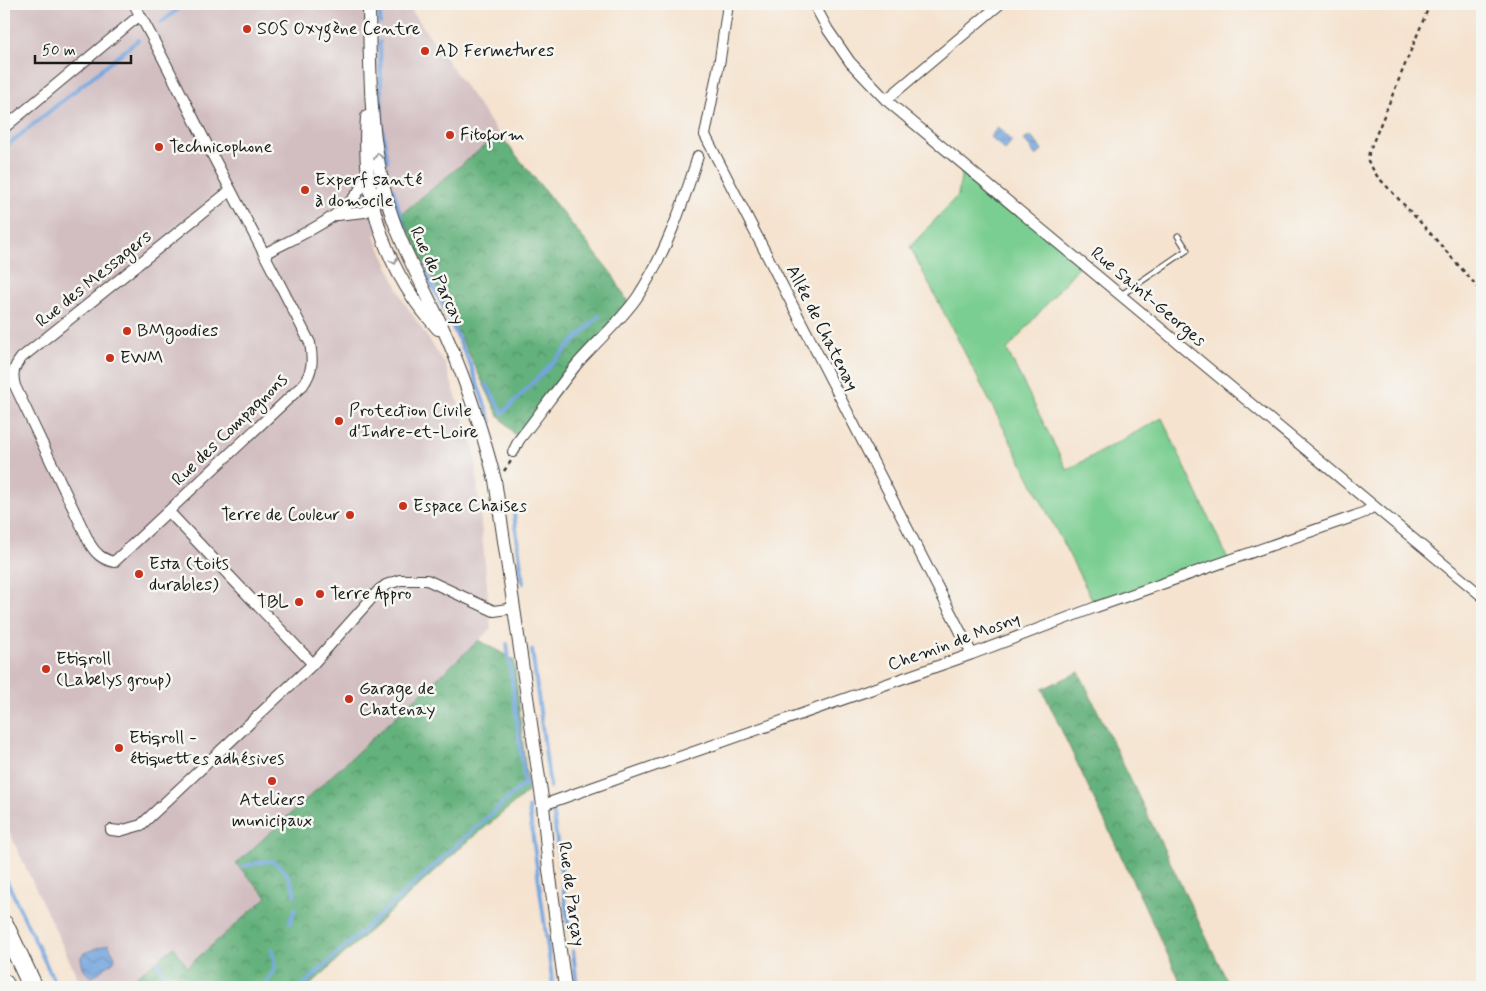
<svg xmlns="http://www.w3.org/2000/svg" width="1486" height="991" font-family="Mynerve,sans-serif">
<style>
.industrial{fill:#d2bec1}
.green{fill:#7ace91;stroke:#4b7556}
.forest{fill:url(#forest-crowns);stroke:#40664c}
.water{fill:url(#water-waves);stroke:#48607d}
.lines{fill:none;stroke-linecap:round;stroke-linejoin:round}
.stream{stroke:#73a5de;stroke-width:4}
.service-casing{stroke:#3d3a37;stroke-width:7}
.minor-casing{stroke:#3d3a37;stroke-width:12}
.tertiary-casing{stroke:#3d3a37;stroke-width:14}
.motorway-casing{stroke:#3d3a37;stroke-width:21}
.path{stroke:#3d3a37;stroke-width:2.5;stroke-dasharray:4 4;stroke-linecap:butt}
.service{stroke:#fff;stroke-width:5}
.minor{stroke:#fff;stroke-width:10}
.tertiary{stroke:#fff;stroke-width:12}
.motorway{stroke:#fff;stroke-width:19}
.oneway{stroke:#999}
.poi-dot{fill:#c8321e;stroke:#f6f6f2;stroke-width:2}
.labels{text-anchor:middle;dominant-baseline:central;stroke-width:5;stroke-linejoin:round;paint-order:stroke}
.poi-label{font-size:18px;fill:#1c1c1c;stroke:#f6f6f2;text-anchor:start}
.street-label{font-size:18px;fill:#1c1c1c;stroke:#f6f6f2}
</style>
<defs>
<pattern id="forest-crowns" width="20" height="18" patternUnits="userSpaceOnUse" patternTransform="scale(1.25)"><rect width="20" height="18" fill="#63b17b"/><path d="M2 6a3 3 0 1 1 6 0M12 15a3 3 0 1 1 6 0" fill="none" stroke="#518f64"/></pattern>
<pattern id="water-waves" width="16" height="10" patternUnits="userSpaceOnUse" patternTransform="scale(1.25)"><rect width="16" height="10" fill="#73a5de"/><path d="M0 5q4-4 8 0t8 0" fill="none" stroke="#5e86b3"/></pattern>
</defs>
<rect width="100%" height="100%" fill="#f6f6f2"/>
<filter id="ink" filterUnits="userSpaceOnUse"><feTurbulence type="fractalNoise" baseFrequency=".02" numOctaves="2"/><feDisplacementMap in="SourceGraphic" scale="10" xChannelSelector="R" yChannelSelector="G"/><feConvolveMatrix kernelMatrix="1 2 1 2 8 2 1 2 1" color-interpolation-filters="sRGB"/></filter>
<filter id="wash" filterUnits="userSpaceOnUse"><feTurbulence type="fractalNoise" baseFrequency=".0096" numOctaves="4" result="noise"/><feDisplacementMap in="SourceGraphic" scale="20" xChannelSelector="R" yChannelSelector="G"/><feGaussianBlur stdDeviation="1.12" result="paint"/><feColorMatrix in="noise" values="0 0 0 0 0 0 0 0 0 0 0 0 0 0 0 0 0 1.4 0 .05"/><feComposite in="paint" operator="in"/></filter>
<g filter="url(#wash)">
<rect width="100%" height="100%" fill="#f5e3cf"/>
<!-- industrial -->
<path class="industrial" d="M4,4H407L499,134L374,235L404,302L445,364L474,448L491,629L236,864L268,897L186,968L174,947L123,987H82L4,821Z"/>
<!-- green -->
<path class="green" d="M963,164L1082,263L1007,350L1067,470L1162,418L1229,561L1096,607L910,247L958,195Z"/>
<!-- forest -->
<path class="forest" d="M499,134L612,274L630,306L519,440L498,414L401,214Z
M479,640L514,660L528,792L459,849L308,987H123L174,947L187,967L267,897L236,864Z
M1079,672L1230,987H1183L1042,689Z"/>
<!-- water -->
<path class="water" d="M998,127L1012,142L1005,150L990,137Z
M1030,136L1037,143L1042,151L1036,156L1024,140Z
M108,944L115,957L114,961L93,977C85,975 81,964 81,957L84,953Z"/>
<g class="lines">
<!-- stream -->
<path class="stream" d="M380,4V23
M161,23L184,4
M380,42L382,126L387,161
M4,148L138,40
M393,189L402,221L412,247L445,310L470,364L491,422
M486,384L503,413L599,316
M514,514L523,583
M507,644L525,786
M532,650L550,787
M529,808L553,987
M553,813L569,929
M244,866C252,865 261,861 269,861C283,862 293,883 295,895
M4,875L57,987
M290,922L295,909
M573,951L577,987
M158,962L167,987
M264,987L275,968L272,950
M301,987L525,783"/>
</g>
</g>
<g filter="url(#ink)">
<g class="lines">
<defs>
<path id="service" d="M1121,295L1187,250L1178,236"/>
<path id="minor" d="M728,4L720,59L705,135L972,654
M814,4L828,30L850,62L886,100L1482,596
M140,15C162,55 182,96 203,137C239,206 275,274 310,343C313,360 313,371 303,385L114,562C102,559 96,554 90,544L15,386C12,374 13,368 21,358L231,190
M886,100L1000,4
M4,128L140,15L134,4
M365,212L379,199L382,184
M337,215L365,212
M264,254C297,236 359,213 367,172
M513,452L519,440C539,415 557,389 577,364C597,341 621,321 638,296C666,253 683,204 698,156
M169,512L313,664
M543,805L972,654L1096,607L1355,516L1365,512L1374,506
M111,830L120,831L141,825L313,664L379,590L386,585L400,580H427L494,611L514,608"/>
<path id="tertiary" d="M369,4C370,72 369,144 390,210C402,248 422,284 439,320C463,371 481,426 495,480L543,805L549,870L565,987
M367,117C362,181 377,245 414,299C421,310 430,319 438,329"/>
<path id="motorway" d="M4,925L33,987
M4,984L5,987"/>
</defs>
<!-- service casing -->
<use href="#service" class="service-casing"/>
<!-- minor casing -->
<use href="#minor" class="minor-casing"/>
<!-- tertiary casing -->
<use href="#tertiary" class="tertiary-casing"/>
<!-- motorway casing -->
<use href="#motorway" class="motorway-casing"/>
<!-- path -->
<path class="path" d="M1430,4L1369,152L1368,161L1377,176L1422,224L1482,292
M504,471L511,461"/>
<!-- service -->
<use href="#service" class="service"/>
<!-- minor -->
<use href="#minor" class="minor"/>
<!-- tertiary -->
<use href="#tertiary" class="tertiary"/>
<!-- motorway -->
<use href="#motorway" class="motorway"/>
</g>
<!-- one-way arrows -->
<defs><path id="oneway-chevron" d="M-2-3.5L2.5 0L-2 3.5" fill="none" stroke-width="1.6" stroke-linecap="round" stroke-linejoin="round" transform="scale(1.25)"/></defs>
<g class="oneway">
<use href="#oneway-chevron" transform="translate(378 156) rotate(-98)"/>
<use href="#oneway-chevron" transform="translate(394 261) rotate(65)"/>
</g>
</g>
<!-- markers -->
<g class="poi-dot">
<circle cx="247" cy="29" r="5"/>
<circle cx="425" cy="51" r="5"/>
<circle cx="450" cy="135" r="5"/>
<circle cx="159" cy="147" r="5"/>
<circle cx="305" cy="190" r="5"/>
<circle cx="127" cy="331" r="5"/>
<circle cx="110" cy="358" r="5"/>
<circle cx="339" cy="421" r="5"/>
<circle cx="403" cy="506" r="5"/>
<circle cx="350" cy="515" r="5"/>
<circle cx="139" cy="574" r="5"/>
<circle cx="320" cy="594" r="5"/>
<circle cx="299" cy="602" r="5"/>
<circle cx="46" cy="669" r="5"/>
<circle cx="349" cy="699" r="5"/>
<circle cx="119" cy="748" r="5"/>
<circle cx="272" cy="781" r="5"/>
</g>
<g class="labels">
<!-- poi labels -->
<g class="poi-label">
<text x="257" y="29">SOS Oxygène Centre</text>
<text x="435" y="51">AD Fermetures</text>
<text x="460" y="135">Fitoform</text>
<text x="169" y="147">Technicophone</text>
<text x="315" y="180">Experf santé<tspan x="315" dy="21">à domocile</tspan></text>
<text x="137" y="331">BMgoodies</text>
<text x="120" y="358">EWM</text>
<text x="349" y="411">Protection Civile<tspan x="349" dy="21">d'Indre-et-Loire</tspan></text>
<text x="413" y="506">Espace Chaises</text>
<text x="340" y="515" text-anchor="end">Terre de Couleur</text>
<text x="149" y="564">Esta (toits<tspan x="149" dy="21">durables)</tspan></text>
<text x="330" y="594">Terre Appro</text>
<text x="289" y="602" text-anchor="end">TBL</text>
<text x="56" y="659">Etiqroll<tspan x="56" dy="21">(Labelys group)</tspan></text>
<text x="359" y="689">Garage de<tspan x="359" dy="21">Chatenay</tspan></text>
<text x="129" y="738">Etiqroll -<tspan x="129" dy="21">étiquettes adhésives</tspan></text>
<text x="272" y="800" text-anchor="middle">Ateliers<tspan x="272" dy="21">municipaux</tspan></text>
</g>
<!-- street labels -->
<g class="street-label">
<text transform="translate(437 276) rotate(65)">Rue de Parcay</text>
<text transform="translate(94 279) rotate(-39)">Rue des Messagers</text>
<text transform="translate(1148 297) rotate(40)">Rue Saint-Georges</text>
<text transform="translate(822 328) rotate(63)">Allée de Chatenay</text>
<text transform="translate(230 430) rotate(-44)">Rue des Compagnons</text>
<text transform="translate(954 642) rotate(-20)">Chemin de Mosny</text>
<text transform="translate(571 894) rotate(82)">Rue de Parçay</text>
</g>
</g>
<!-- margin -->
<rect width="1486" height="991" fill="none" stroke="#f6f6f2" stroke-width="20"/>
<!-- scale -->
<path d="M35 55v8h96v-8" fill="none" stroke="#1c1c1c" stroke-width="2.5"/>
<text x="42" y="55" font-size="15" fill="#1c1c1c" stroke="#f6f6f2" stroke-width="4" paint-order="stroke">50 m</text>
</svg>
